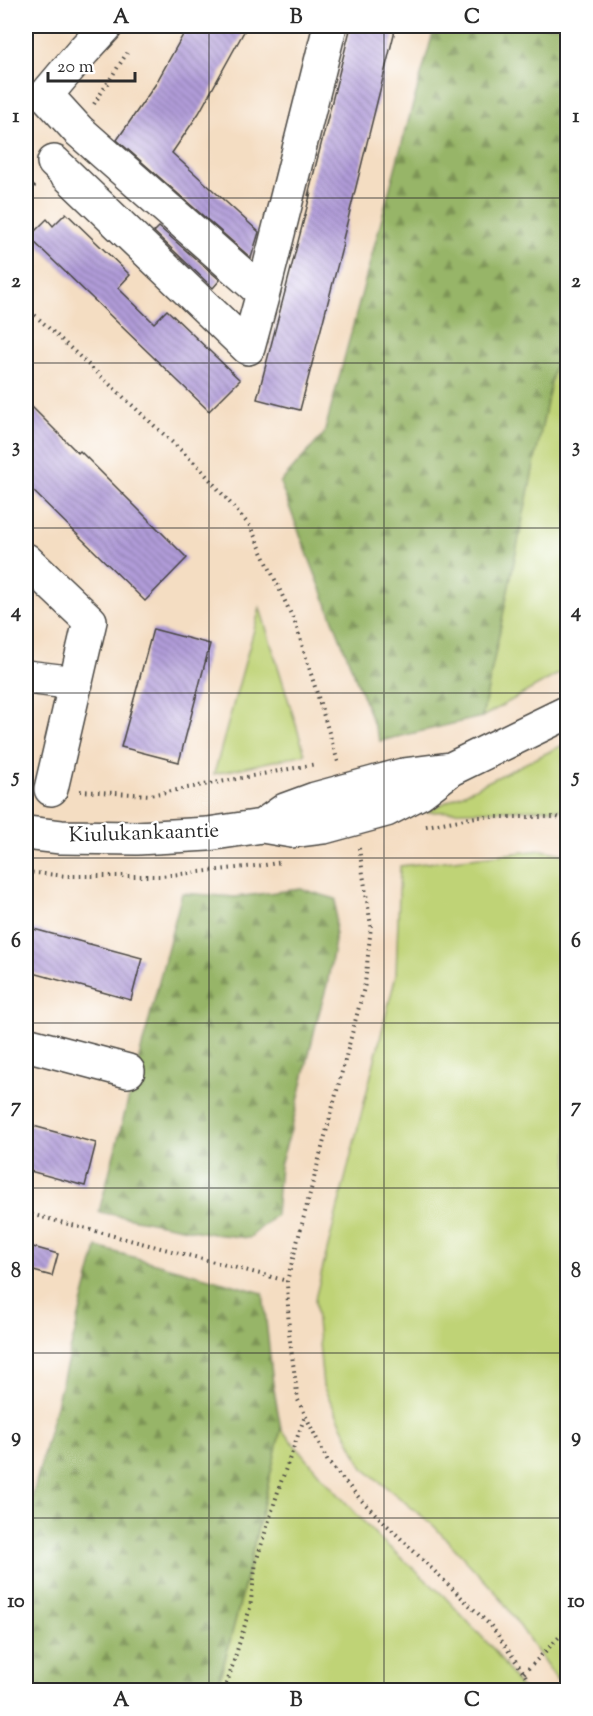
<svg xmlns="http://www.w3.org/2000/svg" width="593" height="1716" font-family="'Sorts Mill Goudy',serif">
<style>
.grass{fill:#bfd376;stroke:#757f50;stroke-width:1.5}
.forest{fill:url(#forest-firs);stroke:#617049;stroke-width:1.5}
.building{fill:url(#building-back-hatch)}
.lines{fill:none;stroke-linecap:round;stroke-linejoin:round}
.minor-casing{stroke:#494642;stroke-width:36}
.path{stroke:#494642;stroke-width:4;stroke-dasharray:1.5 4.5;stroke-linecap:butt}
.minor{stroke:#fff;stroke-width:33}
.grid{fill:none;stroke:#2b2b2b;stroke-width:1.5;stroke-opacity:0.55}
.labels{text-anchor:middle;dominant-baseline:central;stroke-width:4.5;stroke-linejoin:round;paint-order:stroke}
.street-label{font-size:21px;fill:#2b2b2b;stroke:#fff}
.neatline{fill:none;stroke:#2b2b2b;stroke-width:2}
.grid-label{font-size:20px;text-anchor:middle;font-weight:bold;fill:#2b2b2b}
</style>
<defs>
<pattern id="forest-firs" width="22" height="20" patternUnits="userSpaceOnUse" patternTransform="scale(1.5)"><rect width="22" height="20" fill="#97b567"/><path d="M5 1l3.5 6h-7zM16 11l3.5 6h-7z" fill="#7b9355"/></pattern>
<pattern id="building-back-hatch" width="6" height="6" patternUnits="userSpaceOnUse" patternTransform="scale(1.5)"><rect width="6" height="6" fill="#b09bd8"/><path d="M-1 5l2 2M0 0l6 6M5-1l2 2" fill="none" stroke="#8f7faf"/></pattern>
</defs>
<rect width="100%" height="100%" fill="#fff"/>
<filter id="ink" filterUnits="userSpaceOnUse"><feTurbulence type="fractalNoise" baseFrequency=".0167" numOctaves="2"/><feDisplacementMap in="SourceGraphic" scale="12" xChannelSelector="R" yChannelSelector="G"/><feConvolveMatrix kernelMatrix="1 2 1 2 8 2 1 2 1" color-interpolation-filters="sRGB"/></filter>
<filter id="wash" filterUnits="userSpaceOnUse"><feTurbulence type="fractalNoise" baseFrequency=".008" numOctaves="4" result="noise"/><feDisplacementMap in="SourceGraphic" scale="24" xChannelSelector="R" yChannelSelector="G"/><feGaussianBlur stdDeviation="1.35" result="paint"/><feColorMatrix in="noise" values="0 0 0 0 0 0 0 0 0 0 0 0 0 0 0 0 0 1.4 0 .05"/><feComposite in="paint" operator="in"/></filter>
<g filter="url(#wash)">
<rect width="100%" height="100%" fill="#f4ddc2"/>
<!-- grass -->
<path class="grass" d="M567,305V669L482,717L559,341Z
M260,608L305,754L214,774Z
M567,743V811L557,809L426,812Z
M542,850L568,855V1645L557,1680L499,1596L434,1526L363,1468L323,1386L315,1299L396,975L400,866Z
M281,1429L324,1479L378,1537L444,1596L495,1651L522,1690H217L242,1595Z"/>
<!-- forest -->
<path class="forest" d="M435,26H567V305L482,717L380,741L280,483L324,434L399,154Z
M301,889L336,899L335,941L327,985L316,1024L293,1123L280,1165L276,1215L249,1238L213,1234L99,1212L182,893L235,897Z
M97,1247L263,1293L273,1384L281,1429L242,1595L217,1690H26V1521Z"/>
<g id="blocks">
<!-- building -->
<path class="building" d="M188,26H247L199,113L172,153L259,232L251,258L117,140L155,85Z
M351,26H396L342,243L343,244L300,410L257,399L311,192L308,196Z
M66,213L130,275L118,288L154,323L167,310L240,380L209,411L29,237L47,219L53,226Z
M159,227L220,280L213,288L154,232Z
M26,401L78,453L80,451L187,558L145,601L26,484Z
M153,629L210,644L179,762L121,747Z
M26,927L142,958L131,1000L26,971Z
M26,1124L96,1143L85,1186L26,1170Z
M26,1245L58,1254L52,1276L26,1269Z"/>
</g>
</g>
<g filter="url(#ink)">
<use href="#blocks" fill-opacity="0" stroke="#494642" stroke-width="1.5"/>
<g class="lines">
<defs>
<path id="minor" d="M106,26L84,50L46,95L78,130L263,293L330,26
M54,162L248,348L263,293
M26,560L90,621L51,789
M26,677L76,683
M262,826L285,810L315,799L403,775L450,769
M26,833L61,837L137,838L208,834L262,826L292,831L324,827L386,810L421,792L451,769L568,712
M26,1044L128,1071"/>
</defs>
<!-- minor casing -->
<use href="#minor" class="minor-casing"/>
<!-- path -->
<path class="path" d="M94,104L127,53
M26,196L35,185
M26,307L199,467L250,526L296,625L338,762
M80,791L150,795L316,764
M426,826L476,817H557L568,820
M359,848L371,926L365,984L287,1281L289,1333L298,1400L328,1462L361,1500L492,1627L524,1673L533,1690
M26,872L67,876H161L265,865L282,862
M26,1213L287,1281
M524,1673L568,1628
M225,1690L250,1608L256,1562L281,1482L305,1416"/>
<!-- minor -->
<use href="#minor" class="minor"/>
</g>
</g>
<!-- grid -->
<path class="grid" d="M209,26V1690M384,26V1690M26,198H568M26,363H568M26,528H568M26,693H568M26,858H568M26,1023H568M26,1188H568M26,1353H568M26,1518H568"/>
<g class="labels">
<!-- street labels -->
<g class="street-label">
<text transform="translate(144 834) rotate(-2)">Kiulukankaantie</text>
</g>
</g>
<!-- margin -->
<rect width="593" height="1716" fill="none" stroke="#fff" stroke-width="66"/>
<!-- scale -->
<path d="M48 72v9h87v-9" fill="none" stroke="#2b2b2b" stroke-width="3"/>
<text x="57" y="72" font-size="18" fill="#2b2b2b" stroke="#ffffff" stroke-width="4.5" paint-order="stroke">20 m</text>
<rect x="33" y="33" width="527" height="1650" class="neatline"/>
<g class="grid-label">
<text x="121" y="23">A</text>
<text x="296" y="23">B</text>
<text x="472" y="23">C</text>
<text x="16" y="122">1</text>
<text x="576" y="122">1</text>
<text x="16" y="287">2</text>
<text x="576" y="287">2</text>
<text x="16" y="452">3</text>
<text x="576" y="452">3</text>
<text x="16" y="617">4</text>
<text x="576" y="617">4</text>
<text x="16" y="782">5</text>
<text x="576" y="782">5</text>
<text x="16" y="947">6</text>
<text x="576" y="947">6</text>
<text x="16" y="1112">7</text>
<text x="576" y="1112">7</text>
<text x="16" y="1277">8</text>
<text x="576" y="1277">8</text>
<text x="16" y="1442">9</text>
<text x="576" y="1442">9</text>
<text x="16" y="1607">10</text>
<text x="576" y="1607">10</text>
<text x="121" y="1706">A</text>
<text x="296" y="1706">B</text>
<text x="472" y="1706">C</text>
</g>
</svg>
